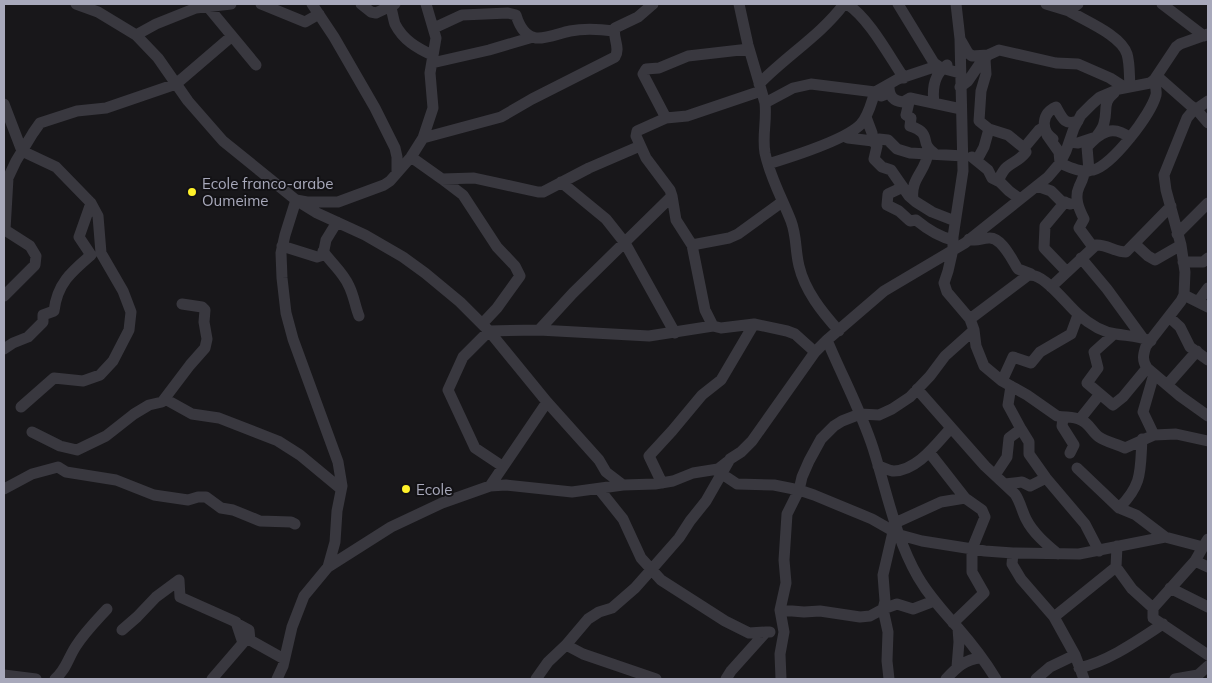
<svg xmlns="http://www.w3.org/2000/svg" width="1212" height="683" font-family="Mulish,sans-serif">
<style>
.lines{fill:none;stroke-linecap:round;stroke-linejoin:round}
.street{stroke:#39383f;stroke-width:11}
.poi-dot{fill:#fff22a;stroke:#131215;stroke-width:2}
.labels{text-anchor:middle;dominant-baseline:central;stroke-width:4;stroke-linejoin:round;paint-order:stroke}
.poi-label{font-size:15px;fill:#a8a9bb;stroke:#131215;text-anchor:start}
</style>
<rect width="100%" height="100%" fill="#18171a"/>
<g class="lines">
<!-- street -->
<path class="street" d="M76,4L98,12L136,35L158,58L188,101L223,141L296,200L317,213L365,235L403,257L425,273L460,302L489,331L547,402L599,460L606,472L623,485L655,484L673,481L693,473L718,469L727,462
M261,4L305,22L319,14
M312,4L334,37L375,108L395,148L397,157V172
M361,4L371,12L376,13L395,4
M390,4C392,10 393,18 395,24C403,40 417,48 432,55
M739,4L748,45L765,103C767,120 762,136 765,153C770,177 782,198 791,221C797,237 795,250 799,266C805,291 822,312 839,331
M847,4C869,18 889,56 904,78
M898,4L934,63L941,68L960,73
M956,4L960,39L963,171L953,237V249L948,271L944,283L947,292L970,319L974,330L976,346L984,366L1002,381L1027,395L1057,416C1066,418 1073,416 1081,420C1089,423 1092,432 1099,437C1106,442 1117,444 1125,448L1154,435L1176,434L1208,441
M1046,4L1069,11L1078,4
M1162,4L1204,36
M208,7L256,65
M1069,11C1085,21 1121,35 1127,54C1130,64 1129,75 1130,86
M434,28L462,15L508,13L516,15C519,25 524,36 536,38C546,39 560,33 570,31C585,28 599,29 614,31
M136,35L156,24L196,8L231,4
M960,39L968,53L972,56L988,55
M432,63L489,50L533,37
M1157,76L1191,106L1196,109L1208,123
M759,84C786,56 821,35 844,4
M889,86C889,96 893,101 903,102L910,98
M960,87L968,81L983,59L987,56
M1208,101L1192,112L1187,118L1164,175L1166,190L1181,245L1185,272L1184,295L1181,301L1146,346C1143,355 1142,360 1147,368L1180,396L1208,416
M765,103L793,88L811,84L875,92L898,79L937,66
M934,103C932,88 934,74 947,65
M4,104L22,151L56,167L91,203L98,216L101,253L123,291L131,312L129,330L113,361L100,375L83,381L54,378L21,407
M666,118L643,74L646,69L659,68L688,56L749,49
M989,129L1008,135L1024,148L1039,130L1044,127
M1047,135L1059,152L1060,163C1071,168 1081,173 1093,170C1112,166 1151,114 1156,95C1157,90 1155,85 1154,80
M844,136L848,138L873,141L872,133L866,117
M423,138L501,117L532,99L615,57C621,48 612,37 615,28L638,17L653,4
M1053,139C1040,130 1042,113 1056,107C1062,118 1065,126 1078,121
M1069,142L1078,143L1096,137C1099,133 1103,128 1104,123C1108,109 1102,103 1114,93
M934,153C918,142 934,134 910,126L911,118L906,115L910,98L961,109
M411,157L442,179L463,195L497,247L515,266L520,276L497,308L482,324
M972,157L988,170L992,178L1000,182L1009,191L1020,199
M977,160L984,147L989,129L979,121L981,91L986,74L985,59L988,55L999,50L1056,63L1078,64L1110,78L1124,87
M768,164C791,157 846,140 861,124C869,115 871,103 875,92L881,96L889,93
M1089,171L1087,147C1100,132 1113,124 1130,138
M1084,172C1084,178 1081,182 1079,187C1074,198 1079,209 1084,219L1079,228L1093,247
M442,179L474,178L538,192H543L589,168L640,146
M998,181C1000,177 1003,170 1007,167C1014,161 1019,161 1026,152L1024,148
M561,182L606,219L625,243L675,333
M1037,186L1051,191L1061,201L1070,204
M903,187L888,194L887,205L899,211L910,221L916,220C927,229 939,237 953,240
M672,196L676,220L692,245L705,310L713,326L721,328L754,324L787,331L795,334L815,352
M913,199C910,179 926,171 928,153
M1065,202L1045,226L1044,248L1067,272
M955,221L932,212L916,202L909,196L891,170L882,167L874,159L877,146L873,141L879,139L888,140L897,149L910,153L964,156
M1177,234L1208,203
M969,239C977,242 981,238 989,238C1002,237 1012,260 1018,269L1031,274
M1135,244L1148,256L1155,260L1181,245
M692,245L729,238L738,234L782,202
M282,246L317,257L323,255L326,240L337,222
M323,251C331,263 343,272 349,286C354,296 355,306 359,316
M1081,258L1107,289L1142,337
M1183,262H1203L1208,258
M1051,287L1096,245C1106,244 1115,252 1126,252L1171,206
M1184,295L1208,307
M4,296L35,265L36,256L30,246L5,230L8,178L16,161L33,133L40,123L77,111L106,108L176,84L232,36
M1197,300L1200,299L1208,288
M1169,317L1180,327L1190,347L1208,360
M970,319L1027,276C1042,270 1066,304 1078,314C1088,323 1102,332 1116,334C1128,336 1139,336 1151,341
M539,330L573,293L672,196L670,190L646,158L636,136L637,131L666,118L687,116L761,91
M827,340C842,376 861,411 873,448C887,492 895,537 918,577C929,596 943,611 958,628C972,644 985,661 996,679
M4,349L13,343L28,337L43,322V315L54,311C57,284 71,272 91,255L79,237L91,203
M1002,381L1013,357L1031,363L1040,352L1071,334L1078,315
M1167,385L1197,351
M917,389L985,466L1015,494C1020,501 1022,511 1026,519C1033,533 1046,544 1058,554
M1100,394L1087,383L1098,368L1094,352L1114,334
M165,399L192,414L219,418L278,441L300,455L341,489
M1063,418L1062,426L1074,445L1070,453
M1080,419L1100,394L1113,405L1123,397L1147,368
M1021,429L1029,442V454L1046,478L1085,524L1099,551
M32,432L60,446L77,450L106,436L134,414L149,405L162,402L190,365L205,348L207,339L204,322L205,310L202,307L182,304
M1154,435L1143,412L1154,374
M929,452L965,498L982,510L985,517L972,549V572L984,593L953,623
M502,466L475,448L448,390L463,357L489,331L539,330L649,336L713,326
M878,466C883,467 889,471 894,471C918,470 936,444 951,428
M1077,468L1119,508L1136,515L1165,537
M722,474L737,484L774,485L799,490L814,495L872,519L900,535L922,541L985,551L1013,553L1079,554L1165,537L1203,547L1208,539
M995,475L1007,457L1009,438L1021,429L1008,405L1011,386
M662,483L649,456L672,431L702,395L721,380L754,324
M1005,484L1022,482L1030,486L1046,478
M490,486L547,402
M4,489L32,474L58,467L66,472L116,480L154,495L188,500L198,497H206L221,508L233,510L260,521L291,522L295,524
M599,489L623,519L641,558L661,580L725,621L749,633L766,632
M1119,508C1143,484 1140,471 1142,439
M895,523L941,502L965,498
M1203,547L1195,561L1153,608V618L1208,655
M1013,553L1012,564L1021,579L1054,617
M1195,561L1208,567
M328,567L391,527L442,503L490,486L506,485L572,492L623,485
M1116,567L1132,589L1153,608
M1170,588L1208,607
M780,610L804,612L820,611L860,617L870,616L883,609L897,604L913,609L934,601
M236,623L249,630L250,640L284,659
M122,630L137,617L156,597L179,580L180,597L236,622L243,643L212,679
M566,645L583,654L656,679
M957,667L959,642L958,628
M1079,668C1109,661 1137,641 1163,624
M4,675L36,679
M55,679C66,670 68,658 76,646C85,632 96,621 107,609
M277,679L283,666L292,627L304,596L328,567L335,542L337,511L342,486L338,462L293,339L286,313L282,278L281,253L285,235L296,200L307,202H338L384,185L390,181L411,157L423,138L433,108L430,73L436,38L426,4
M536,679L548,662L566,645L588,619L599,612L612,608L635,588L651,570L679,538L690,521L706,501L730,459L741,452L752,441L815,352L827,340L884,291L965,243L1048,177L1060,163L1066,151L1074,128L1081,115L1092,104L1100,97L1119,89L1150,83L1154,80L1176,47L1180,44L1208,34
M726,679L731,671L766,632H770
M781,679L780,654L784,632L780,610L786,583L784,560L787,514L799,490L802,477L809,461L821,439L834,426L842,421L860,414L879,415L892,409L910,397L930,376L945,356L974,330
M889,679L887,661L888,632L883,609L885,601L883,575L893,532
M946,679C956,668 965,659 981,658
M1036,679L1050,667L1075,655
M1084,679L1075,655L1054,617L1116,567L1117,546
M1175,679L1198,675L1208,666"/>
</g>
<!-- markers -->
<g class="poi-dot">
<circle cx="192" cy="192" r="5"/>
<circle cx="406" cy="489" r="5"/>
</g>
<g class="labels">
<!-- poi labels -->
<g class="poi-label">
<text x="202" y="183">Ecole franco-arabe<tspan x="202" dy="17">Oumeime</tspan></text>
<text x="416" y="489">Ecole</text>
</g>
</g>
<!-- border -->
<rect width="1212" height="683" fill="none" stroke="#a8a9bb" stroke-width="10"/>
</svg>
